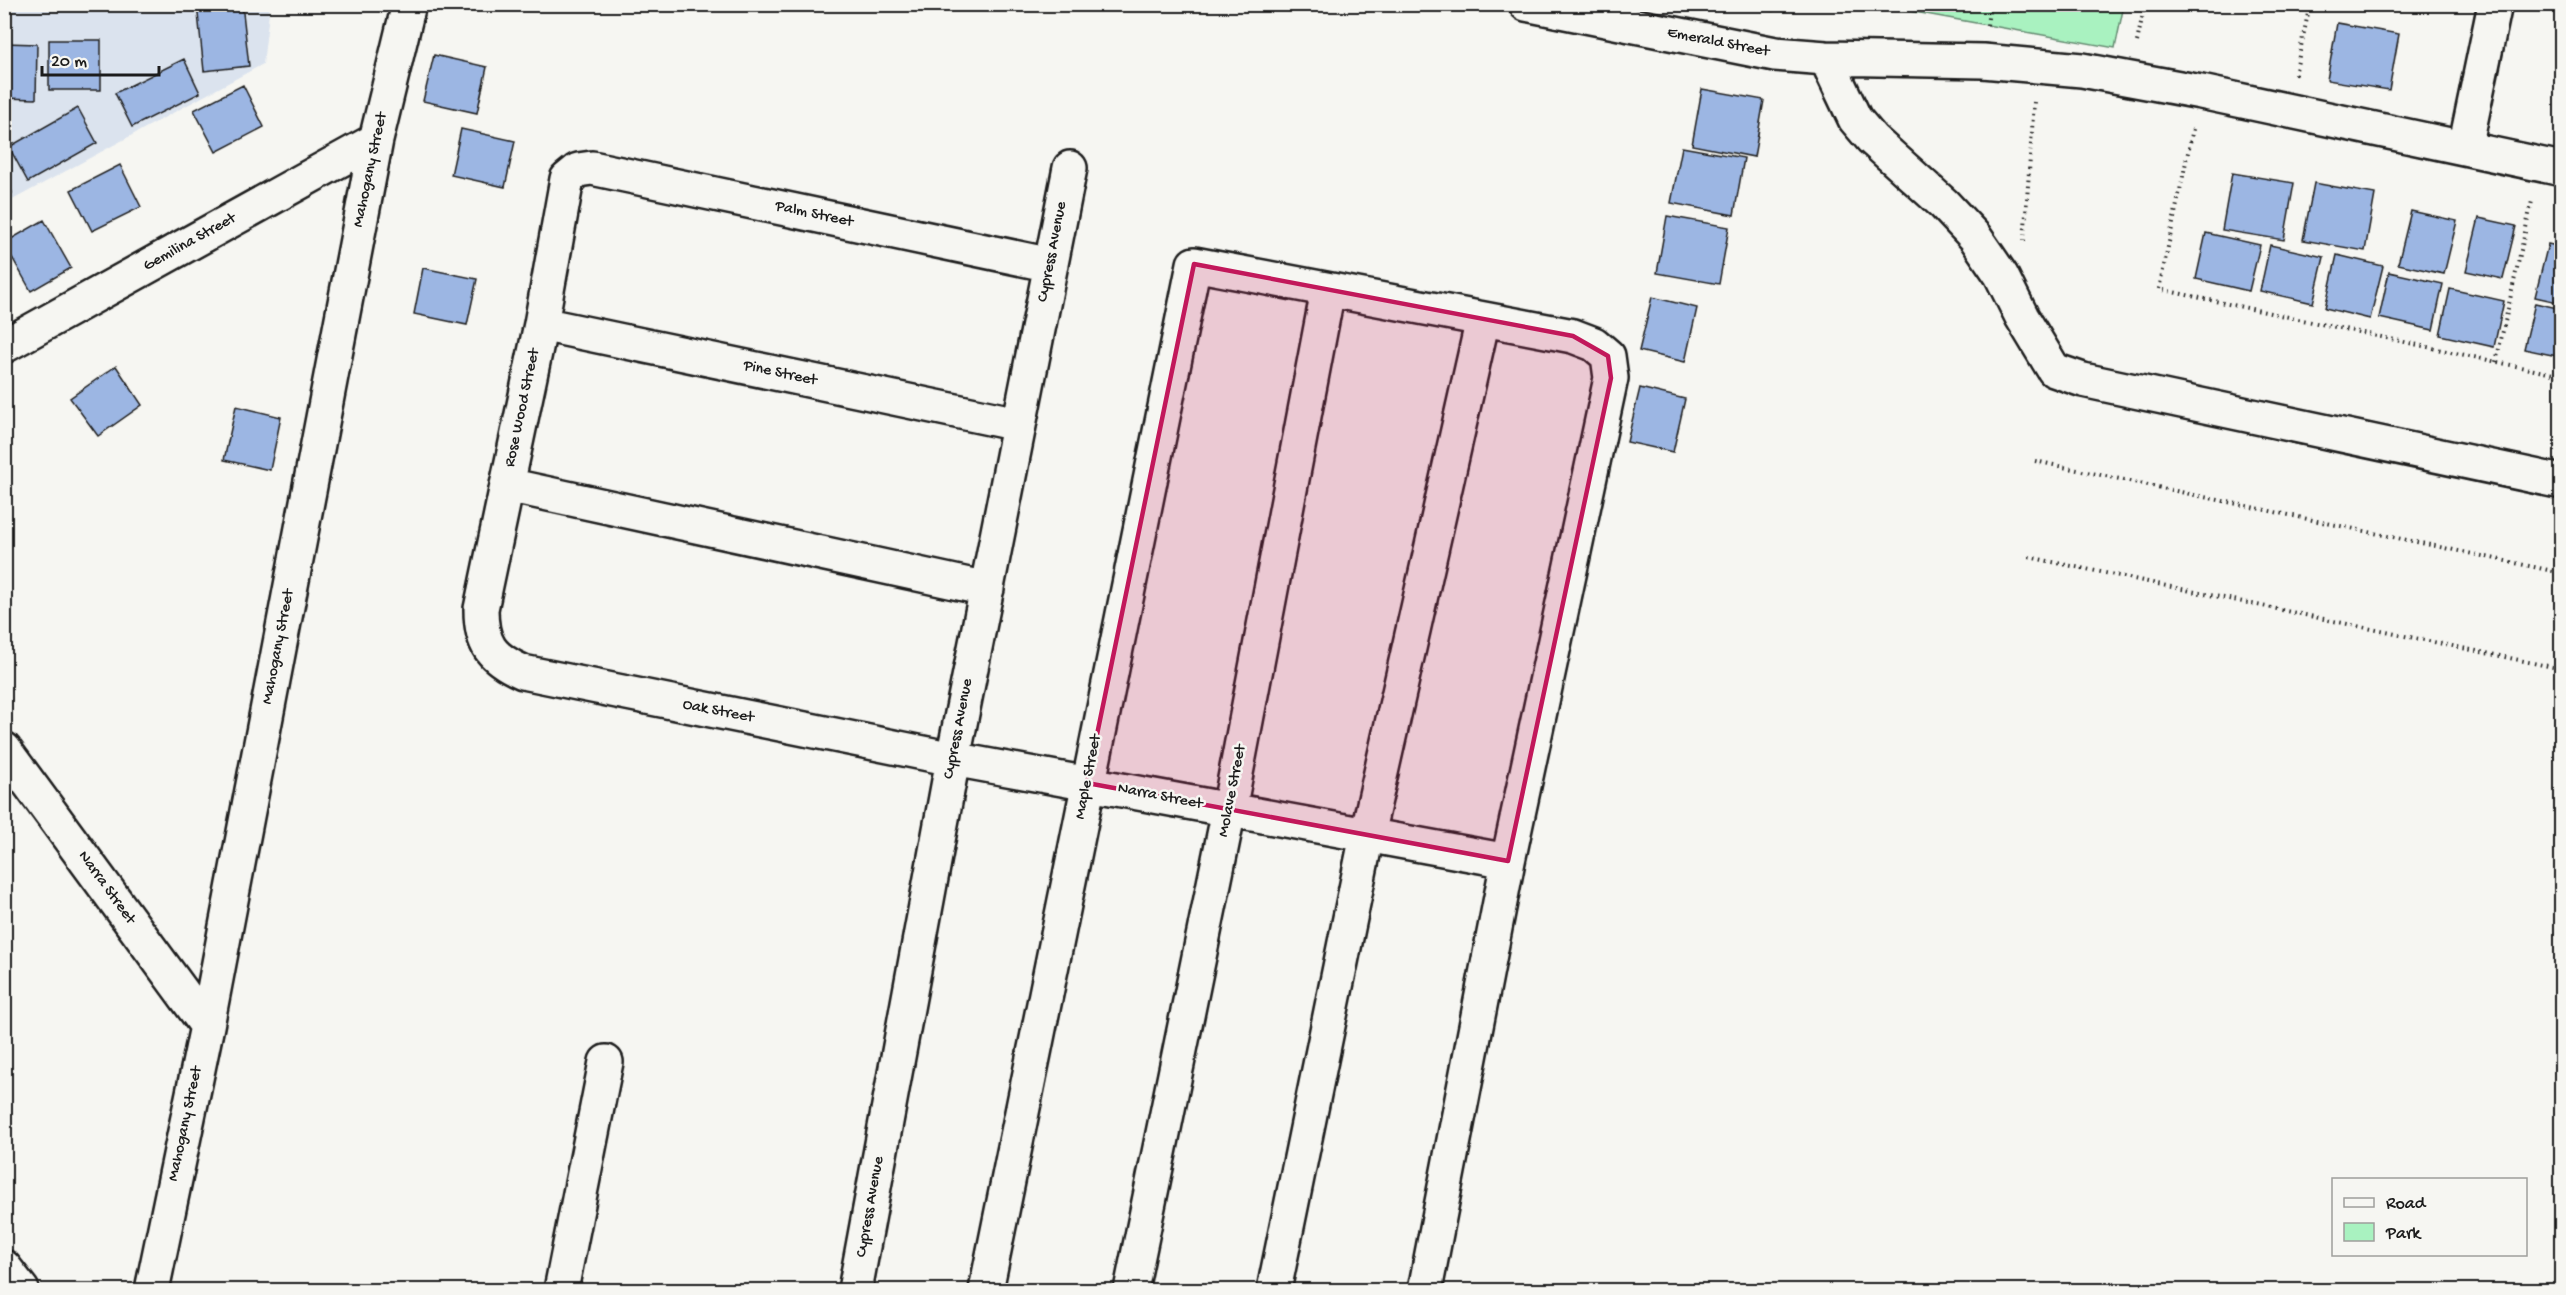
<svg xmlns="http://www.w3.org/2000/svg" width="2566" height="1295" font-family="'Gochi Hand',sans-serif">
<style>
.built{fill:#dbe3ee}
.green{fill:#a9f2c0;stroke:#62876e;stroke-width:1.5}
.building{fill:#9cb6e3;stroke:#1c1c1c;stroke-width:1.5}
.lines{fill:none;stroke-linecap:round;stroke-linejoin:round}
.minor-casing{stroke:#1c1c1c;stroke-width:38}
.path{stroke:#1c1c1c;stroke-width:4;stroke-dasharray:1.5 4.5;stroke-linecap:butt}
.minor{stroke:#f6f6f2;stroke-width:33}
.marked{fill:#c2185b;fill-opacity:0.2;stroke:#c2185b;stroke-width:4.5;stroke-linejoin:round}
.labels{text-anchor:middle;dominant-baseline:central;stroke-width:5;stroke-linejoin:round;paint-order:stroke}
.street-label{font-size:16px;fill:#1c1c1c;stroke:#f6f6f2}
</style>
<rect width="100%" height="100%" fill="#f6f6f2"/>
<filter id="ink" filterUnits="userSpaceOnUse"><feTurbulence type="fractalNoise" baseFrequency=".0167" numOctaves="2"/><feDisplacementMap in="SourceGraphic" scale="12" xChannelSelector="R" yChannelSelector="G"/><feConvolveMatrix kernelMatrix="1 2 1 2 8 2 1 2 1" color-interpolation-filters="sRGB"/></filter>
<g filter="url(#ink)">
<!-- built -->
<path class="built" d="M5,5H270L263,64L5,204Z"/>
<!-- green -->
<path class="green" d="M1876,5H2124L2115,48Z"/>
<!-- building -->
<path class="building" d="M197,4H242L249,66L204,71Z
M1742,4H1774L1773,11Z
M2337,23L2399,34L2389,90L2327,80Z
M49,40H101V90H49Z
M4,43L37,44L36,99L4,98Z
M434,55L487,67L477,113L423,101Z
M184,59L200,93L132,127L115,93Z
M243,85L264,127L216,152L194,110Z
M1702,89L1764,100L1754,157L1692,145Z
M78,108L97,143L28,182L9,147Z
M461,129L515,141L505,187L451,175Z
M1682,147L1744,158L1734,215L1671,203Z
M120,165L141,207L92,231L71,190Z
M5,166L12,193L4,195V167Z
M2232,173L2294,183L2284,240L2222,230Z
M2314,183L2375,194L2365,251L2303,240Z
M2411,211L2457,221L2444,274L2398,264Z
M1667,216L1729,227L1719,284L1657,273Z
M2479,218L2516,226L2503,279L2466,271Z
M44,220L71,268L31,291L4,243Z
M2206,233L2260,245L2249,291L2196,279Z
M2548,244L2562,247V303L2535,297Z
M2270,245L2324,257L2313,303L2260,291Z
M2337,255L2383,266L2370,319L2325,308Z
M423,268L477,279L467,325L414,314Z
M2389,272L2443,284L2433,330L2379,318Z
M2450,289L2504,301L2494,347L2440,335Z
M1652,297L1697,308L1685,362L1639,351Z
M2535,303L2562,309V357L2524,349Z
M116,366L142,405L98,436L70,398Z
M1640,388L1685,399L1673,452L1627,442Z
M236,406L281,417L270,470L224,460Z"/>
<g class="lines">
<defs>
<path id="minor" d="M1526,4L1775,54L1826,58L1983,61L2082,70L2201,92L2562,169
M1826,58L1855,119L1872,139L1944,204L1975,237L2001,275L2022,317L2054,370L2083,380L2562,482
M2465,148L2495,4
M1051,265L592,168L578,170L567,179L541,324L481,609C481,644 491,658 523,672L953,759L1508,861
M541,324L1018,424
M4,346L376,140
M507,485L987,589
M4,749L207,1026
M4,1267L22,1290
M152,1290L207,1026L376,140L409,4
M561,1290L606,1062
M855,1290L953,759L1070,168
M986,1290L1194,264L1573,336L1594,344L1608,356L1611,378L1508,861L1425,1290
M1131,1290L1229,810L1328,290
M1274,1290L1367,835L1483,319"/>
</defs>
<!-- minor casing -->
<use href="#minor" class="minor-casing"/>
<!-- path -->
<path class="path" d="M1987,25L1990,4
M2137,42L2145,4
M2295,75L2310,4
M2193,129L2159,289L2562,376
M2024,241L2034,102
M2496,362L2532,201
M2035,461L2562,573
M2029,557L2562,669"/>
<!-- minor -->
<use href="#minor" class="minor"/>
</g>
</g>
<!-- marked area -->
<path class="marked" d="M1194,264L1573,336L1608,356L1611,378L1508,861L1087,783Z"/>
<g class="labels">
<!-- street labels -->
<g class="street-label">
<text transform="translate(1718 43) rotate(11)">Emerald Street</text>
<text transform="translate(371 170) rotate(-78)">Mahogany Street</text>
<text transform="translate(814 215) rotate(12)">Palm Street</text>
<text transform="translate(190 243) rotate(-29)">Gemilina Street</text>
<text transform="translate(1053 252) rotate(-79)">Cypress Avenue</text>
<text transform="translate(780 374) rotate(12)">Pine Street</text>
<text transform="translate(523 408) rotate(-78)">Rose Wood Street</text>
<text transform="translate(279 647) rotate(-79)">Mahogany Street</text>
<text transform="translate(718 712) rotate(11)">Oak Street</text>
<text transform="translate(959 729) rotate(-79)">Cypress Avenue</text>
<text transform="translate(1089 777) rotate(-79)">Maple Street</text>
<text transform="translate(1233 791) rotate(-79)">Molave Street</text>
<text transform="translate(1160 797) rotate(11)">Narra Street</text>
<text transform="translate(106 888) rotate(54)">Narra Street</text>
<text transform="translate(186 1124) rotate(-78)">Mahogany Street</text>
<text transform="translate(871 1207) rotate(-80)">Cypress Avenue</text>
</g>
</g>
<!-- margin -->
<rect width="2566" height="1295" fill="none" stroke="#f6f6f2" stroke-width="24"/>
<rect x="12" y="12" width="2542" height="1271" fill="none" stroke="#1c1c1c" stroke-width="2" filter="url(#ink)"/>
<!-- legend -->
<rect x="2332" y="1178" width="195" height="78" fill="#f6f6f2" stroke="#9f9f9c" stroke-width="1.5"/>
<rect x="2344" y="1198" width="30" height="9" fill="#f6f6f2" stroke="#9f9f9c" stroke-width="1.5"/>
<text x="2386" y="1208" font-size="18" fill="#1c1c1c">Road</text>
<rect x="2344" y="1223" width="30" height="18" fill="#a9f2c0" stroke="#9f9f9c" stroke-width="1.5"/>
<text x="2386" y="1238" font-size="18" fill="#1c1c1c">Park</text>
<!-- scale -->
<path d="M42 66v9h117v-9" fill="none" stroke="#1c1c1c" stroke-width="3"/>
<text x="51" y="66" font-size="18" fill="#1c1c1c" stroke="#f6f6f2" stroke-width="4.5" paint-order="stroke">20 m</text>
</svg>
